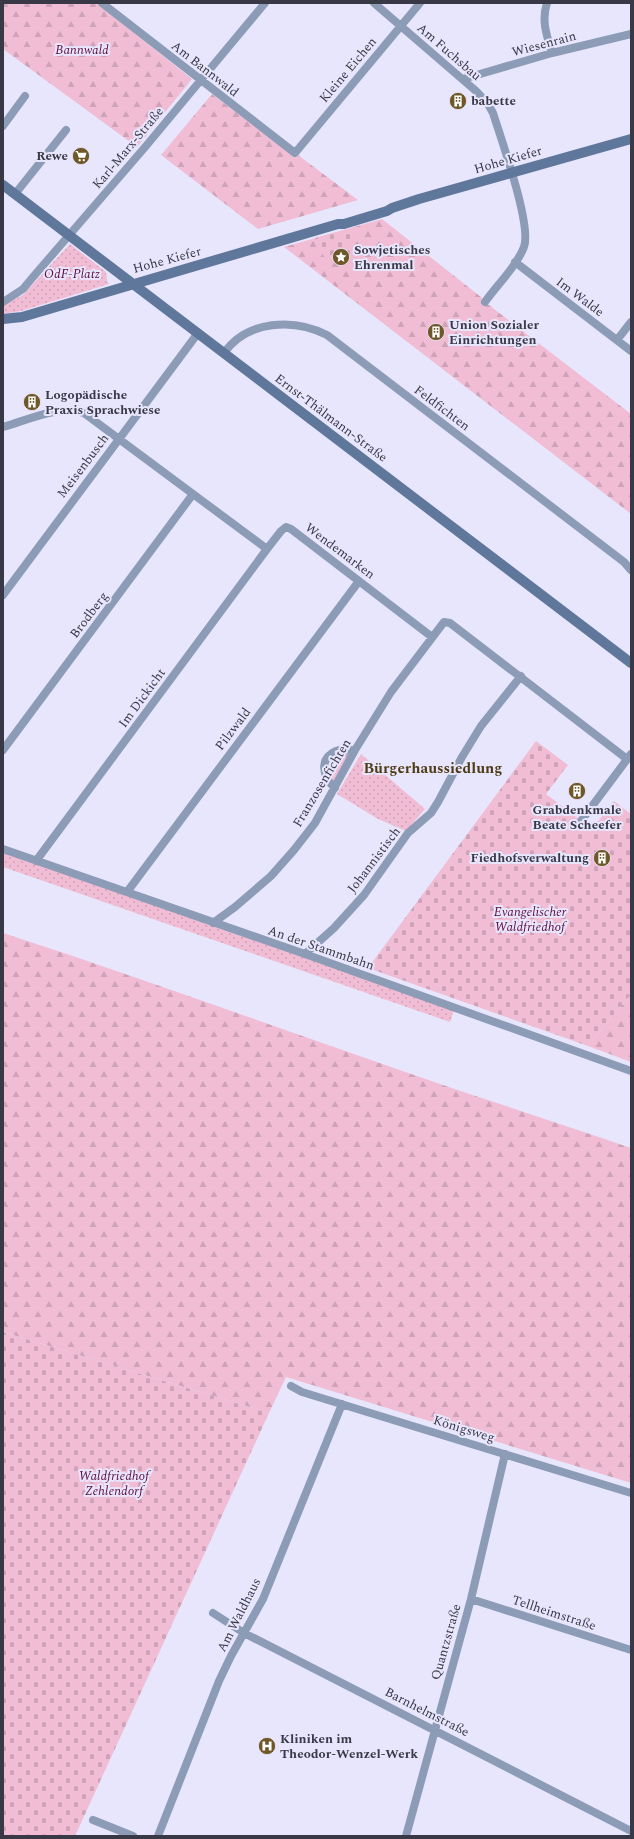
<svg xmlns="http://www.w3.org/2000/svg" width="634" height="1839" font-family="Spectral,serif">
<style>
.green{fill:url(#green-dots)}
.forest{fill:url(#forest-firs)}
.cemetery{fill:url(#cemetery-stones)}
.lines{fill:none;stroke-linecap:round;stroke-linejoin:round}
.street{stroke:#8c9cb6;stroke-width:8}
.secondary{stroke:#5f779b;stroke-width:10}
.labels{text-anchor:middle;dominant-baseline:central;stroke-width:4;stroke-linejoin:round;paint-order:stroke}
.street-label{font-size:13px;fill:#393846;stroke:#e8e6fd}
.park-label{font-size:13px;font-style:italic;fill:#5f0d3e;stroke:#e8e6fd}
.poi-label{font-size:13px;font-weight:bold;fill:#393846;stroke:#e8e6fd;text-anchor:start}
.quarter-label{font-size:15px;font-weight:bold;fill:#4e3b15;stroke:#e8e6fd}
</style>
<defs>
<pattern id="green-dots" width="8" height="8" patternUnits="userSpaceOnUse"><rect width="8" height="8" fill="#f0bdd4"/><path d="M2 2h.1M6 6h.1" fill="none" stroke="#cfa3b7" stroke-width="1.8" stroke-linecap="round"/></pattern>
<pattern id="forest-firs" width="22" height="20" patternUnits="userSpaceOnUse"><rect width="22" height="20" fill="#f0bdd4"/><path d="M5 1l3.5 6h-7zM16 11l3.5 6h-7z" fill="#cfa3b7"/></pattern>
<pattern id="cemetery-stones" width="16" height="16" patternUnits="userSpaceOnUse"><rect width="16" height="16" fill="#f0bdd4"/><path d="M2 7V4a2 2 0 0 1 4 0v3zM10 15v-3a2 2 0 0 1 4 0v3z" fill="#cfa3b7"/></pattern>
</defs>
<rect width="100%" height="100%" fill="#e8e6fd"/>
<!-- green -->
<path class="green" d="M70,244L106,272L107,281L109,284L21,311L3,314V305L23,295Z
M361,754L425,809L406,831L378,819L337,794Z
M3,849L455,1008L450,1022L3,867Z"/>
<!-- forest -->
<path class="forest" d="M3,3H96L192,79L137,147L3,49Z
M212,94L296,158L298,155L358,200L258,229L161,155Z
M382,219L481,297L485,302L631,414V514L284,247Z
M338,753H349L333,783L327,770L331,759Z
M3,933C133,975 261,1022 391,1067C470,1095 551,1120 631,1148V1483L286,1377L269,1413L3,1332Z
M631,994V1062L588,1046Z"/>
<!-- cemetery -->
<path class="cemetery" d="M348,229C350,235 355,243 353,250C350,263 331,267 323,255C320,250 318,244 315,238Z
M536,741L568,765L546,794L592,829L614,801L631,814V994L588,1046L368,968Z
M3,1332L269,1413L75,1836H3Z"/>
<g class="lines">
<!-- street -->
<path class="street" d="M102,3L295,153L420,3
M374,3L476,91L488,104L493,113C501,139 532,225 524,247C516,267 497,285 485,302
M547,3C541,21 547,36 552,53
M463,79L552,53L631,34
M3,126L25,96
M15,194L66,130
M515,262L631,351
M3,302L23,289L33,277L146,146L265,3
M617,340L631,322
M224,353C247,320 294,318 327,335L624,562L631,570
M3,427C28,420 58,405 84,413L267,549
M3,595L198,333
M3,750L193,494
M335,788C323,778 318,759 336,751C342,749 349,750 355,750
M581,821L631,754
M3,849L305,954L631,1071
M36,861L267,549L281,531L286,527L291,529L432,637
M127,892L359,581
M213,923L235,907L271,876L294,850L315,823L355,750L391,692L444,622L450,623L627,759
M305,954L334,928L364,895L408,833L431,813L438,802L462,757L481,726L521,676
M291,1386L302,1392L631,1493
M471,1599L631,1650
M213,1613L244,1633L631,1831
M93,1820L133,1836
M158,1836L219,1681L231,1656L263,1599L342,1404
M406,1836L471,1599L505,1454"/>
<!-- secondary -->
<path class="secondary" d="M3,185L631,663
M3,319L22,317L338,224H344L387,211L392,208L419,199L631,139"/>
</g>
<!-- icons -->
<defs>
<symbol id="building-disc" viewBox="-11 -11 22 22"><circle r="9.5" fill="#6f5728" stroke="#e8e6fd"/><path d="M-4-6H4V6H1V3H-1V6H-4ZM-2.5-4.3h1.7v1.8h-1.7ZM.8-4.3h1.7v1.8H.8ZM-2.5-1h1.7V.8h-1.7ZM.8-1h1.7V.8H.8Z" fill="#fff"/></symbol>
<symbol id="supermarket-disc" viewBox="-11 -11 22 22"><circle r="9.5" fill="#6f5728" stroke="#e8e6fd"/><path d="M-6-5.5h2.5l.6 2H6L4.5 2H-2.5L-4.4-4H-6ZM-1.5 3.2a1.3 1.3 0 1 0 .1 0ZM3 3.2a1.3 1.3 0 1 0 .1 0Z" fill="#fff"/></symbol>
<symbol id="sight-disc" viewBox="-11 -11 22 22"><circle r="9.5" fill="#6f5728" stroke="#e8e6fd"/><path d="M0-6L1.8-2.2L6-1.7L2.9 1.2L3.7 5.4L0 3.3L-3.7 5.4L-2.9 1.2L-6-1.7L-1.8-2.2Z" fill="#fff"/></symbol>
<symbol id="hospital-disc" viewBox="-11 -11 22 22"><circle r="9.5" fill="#6f5728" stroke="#e8e6fd"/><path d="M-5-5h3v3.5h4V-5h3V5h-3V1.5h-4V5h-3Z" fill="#fff"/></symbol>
</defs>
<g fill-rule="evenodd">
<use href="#building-disc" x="448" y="91" width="20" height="20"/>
<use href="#supermarket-disc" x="71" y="146" width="20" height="20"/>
<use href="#sight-disc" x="331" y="247" width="20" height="20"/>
<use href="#building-disc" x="426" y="322" width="20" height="20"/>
<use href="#building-disc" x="22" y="392" width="20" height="20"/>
<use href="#building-disc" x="567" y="781" width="20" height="20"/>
<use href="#building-disc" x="592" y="848" width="20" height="20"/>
<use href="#hospital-disc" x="257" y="1736" width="20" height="20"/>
</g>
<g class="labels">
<!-- street labels -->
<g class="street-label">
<text transform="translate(544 44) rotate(-15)">Wiesenrain</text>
<text transform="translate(449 52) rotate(41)">Am Fuchsbau</text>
<text transform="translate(205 69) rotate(38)">Am Bannwald</text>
<text transform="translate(348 70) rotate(-50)">Kleine Eichen</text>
<text transform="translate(128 148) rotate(-50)">Karl-Marx-Straße</text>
<text transform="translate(508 160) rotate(-16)">Hohe Kiefer</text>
<text transform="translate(167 260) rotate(-15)">Hohe Kiefer</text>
<text transform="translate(580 297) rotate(37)">Im Walde</text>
<text transform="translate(442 408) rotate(37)">Feldfichten</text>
<text transform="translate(331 418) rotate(37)">Ernst-Thälmann-Straße</text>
<text transform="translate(83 466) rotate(-53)">Meisenbusch</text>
<text transform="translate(340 551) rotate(37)">Wendemarken</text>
<text transform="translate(89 615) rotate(-53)">Brodberg</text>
<text transform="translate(142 698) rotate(-54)">Im Dickicht</text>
<text transform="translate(233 729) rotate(-53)">Pilzwald</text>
<text transform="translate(322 783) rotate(-59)">Franzosenfichten</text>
<text transform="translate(374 860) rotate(-53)">Johannistisch</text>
<text transform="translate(321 948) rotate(19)">An der Stammbahn</text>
<text transform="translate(464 1429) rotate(17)">Königsweg</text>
<text transform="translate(554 1613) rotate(18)">Tellheimstraße</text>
<text transform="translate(239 1615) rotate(-63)">Am Waldhaus</text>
<text transform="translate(446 1642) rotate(-74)">Quantzstraße</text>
<text transform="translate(427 1712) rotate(27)">Barnhelmstraße</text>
</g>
<!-- park labels -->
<g class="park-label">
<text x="82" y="50">Bannwald</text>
<text x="72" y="274">OdF-Platz</text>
<text x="530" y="912">Evangelischer<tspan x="530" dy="15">Waldfriedhof</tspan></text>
<text x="114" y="1476">Waldfriedhof<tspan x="114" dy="15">Zehlendorf</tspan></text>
</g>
<!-- poi labels -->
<g class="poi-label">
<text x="471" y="101">babette</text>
<text x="68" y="156" text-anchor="end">Rewe</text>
<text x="354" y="250">Sowjetisches<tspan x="354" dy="15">Ehrenmal</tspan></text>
<text x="449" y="325">Union Sozialer<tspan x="449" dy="15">Einrichtungen</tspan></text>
<text x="45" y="395">Logopädische<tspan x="45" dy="15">Praxis Sprachwiese</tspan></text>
<text x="577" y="810" text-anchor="middle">Grabdenkmale<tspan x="577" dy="15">Beate Scheefer</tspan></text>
<text x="589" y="858" text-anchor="end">Fiedhofsverwaltung</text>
<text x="280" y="1739">Kliniken im<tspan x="280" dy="15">Theodor-Wenzel-Werk</tspan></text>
</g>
<!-- quarter labels -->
<g class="quarter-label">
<text x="433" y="768">Bürgerhaussiedlung</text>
</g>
</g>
<!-- border -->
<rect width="634" height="1839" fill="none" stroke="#393846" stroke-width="8"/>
</svg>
